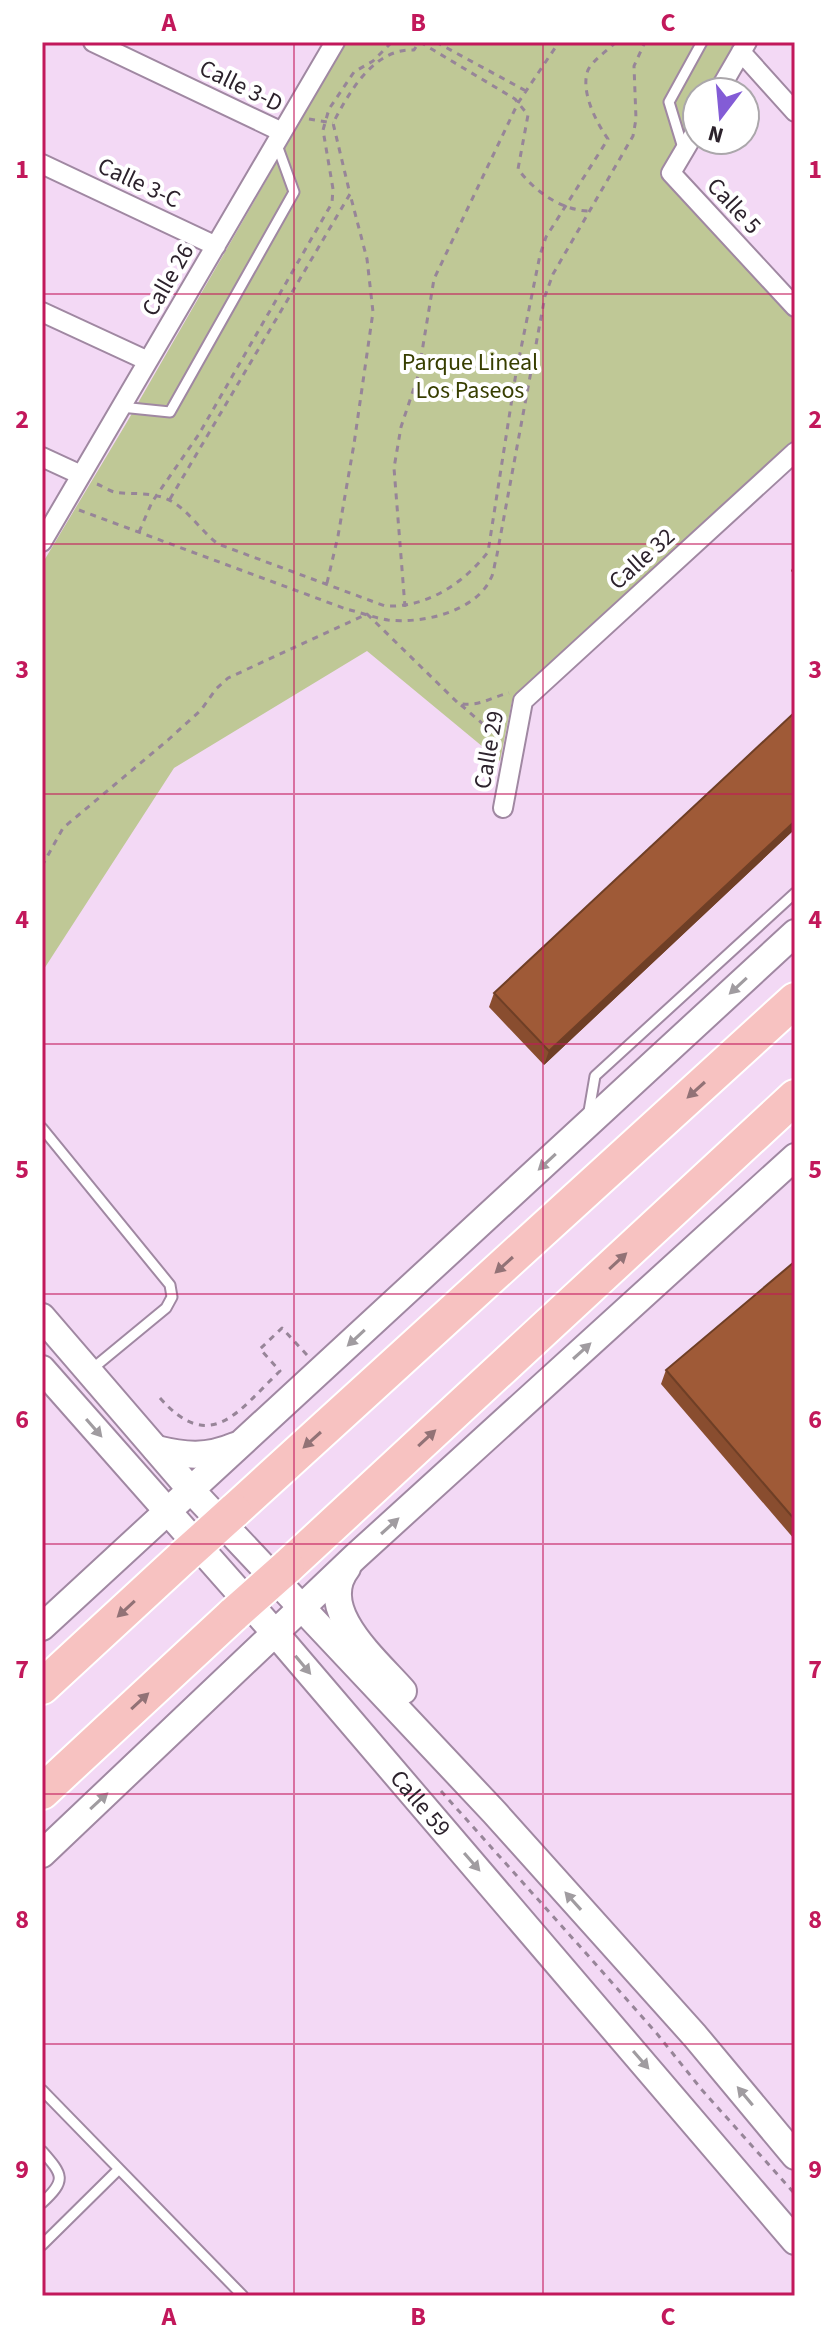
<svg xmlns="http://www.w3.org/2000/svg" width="837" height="2338" font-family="'Source Sans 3',sans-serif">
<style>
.green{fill:#bfc896}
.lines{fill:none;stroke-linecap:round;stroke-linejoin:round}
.lane-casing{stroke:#a088a2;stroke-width:13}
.street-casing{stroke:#a088a2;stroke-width:22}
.secondary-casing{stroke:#a088a2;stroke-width:30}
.highway-casing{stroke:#fff;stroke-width:38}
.path{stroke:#978598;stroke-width:3;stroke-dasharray:6 6;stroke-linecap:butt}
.lane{stroke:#fff;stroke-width:9}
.street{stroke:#fff;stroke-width:18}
.secondary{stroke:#fff;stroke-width:26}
.highway{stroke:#f7c2c1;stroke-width:34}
.highway-bridge-casing{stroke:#fff;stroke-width:38;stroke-linecap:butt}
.highway-bridge{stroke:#f7c2c1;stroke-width:34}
.wall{fill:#894d2f}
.shaded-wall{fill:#6f3f26}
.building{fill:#9f5a37;stroke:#6f3f26;stroke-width:2}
.oneway{fill:#a09ca0}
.oneway2{fill:#927276}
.grid{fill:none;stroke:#c2185b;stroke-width:2;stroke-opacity:0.55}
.labels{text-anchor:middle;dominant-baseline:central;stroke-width:8;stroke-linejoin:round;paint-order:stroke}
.street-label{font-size:24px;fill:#2c222c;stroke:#fff}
.park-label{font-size:24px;fill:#373e00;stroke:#fff}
.neatline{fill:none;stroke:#c2185b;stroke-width:3}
.grid-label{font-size:26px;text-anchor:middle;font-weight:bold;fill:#c2185b}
</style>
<rect width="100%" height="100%" fill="#f3d9f5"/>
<!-- green -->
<path class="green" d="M346,42H739L710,92H697V114L661,176L795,313V452L666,569L512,701L500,761L367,651L174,768L42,972V564L127,422Z"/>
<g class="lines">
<defs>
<path id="lane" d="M683,148L669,102L702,42
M121,407L170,412L294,192L277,145
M588,1117L595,1076L795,893
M42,1128L170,1285L172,1297L166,1308L92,1369
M42,2090L243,2296
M42,2151C63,2175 67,2180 42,2203
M42,2245L119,2169"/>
<path id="street" d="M93,42L282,132
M741,52L795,112
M718,92L747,42
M697,129L671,173L795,307
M42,164L216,246
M42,312L148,361
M42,457L81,475
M42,542L335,42
M503,808L523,701L795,452"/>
<g id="secondary">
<path d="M42,1317L191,1490L494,1812L695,2036L795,2156"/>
<path id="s1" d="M42,1369L276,1634L795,2241"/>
<path d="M156,1449C185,1456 207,1458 235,1446"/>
<path d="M347,1568C314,1609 377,1661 403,1691"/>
<path d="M42,1627L795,933"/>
<path d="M42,1854L355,1557L795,1157"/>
</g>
<path id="highway" d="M234,1511L795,1000
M287,1567L795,1097
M42,1687L184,1556
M42,1792L234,1614"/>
</defs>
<!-- lane casing -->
<use href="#lane" class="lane-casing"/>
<!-- street casing -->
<use href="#street" class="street-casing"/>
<!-- secondary casing -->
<use href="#secondary" class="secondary-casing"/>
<!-- highway casing -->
<use href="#highway" class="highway-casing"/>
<!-- path -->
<path class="path" d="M420,42L515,99L528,115L518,169C534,191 562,211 590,211
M436,42L526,91
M309,119L333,123
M97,484C102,486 108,490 114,492C132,495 153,491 171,501C189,511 201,531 218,544L385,606C426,608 463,584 488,552L516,373L540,255L546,237L608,139C596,122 580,91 588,70C593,60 608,50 616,42
M170,499L350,194L333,123C349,93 373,48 414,50L419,42
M79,510L346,609C360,612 374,618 388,620C421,624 476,612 491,578C494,573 494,565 496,560L545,296L553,274L633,136L636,119L634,66L645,42
M139,532L152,502L199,434L332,203L333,189L323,130L329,109L354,72L373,61L392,42
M327,583L338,536L354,444L373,312L367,259L350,194
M405,607L394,468L401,427L418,376L434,279L518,103L559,42
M461,705L498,737
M42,866L63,828L168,740L201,710L216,689L228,678L367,614L458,703C478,708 491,697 509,693
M160,1398C211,1456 239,1410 280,1371L260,1349L282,1328L307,1355
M441,1791L584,1951L658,2035L702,2090L795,2194"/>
<!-- lane -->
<use href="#lane" class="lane"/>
<!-- street -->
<use href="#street" class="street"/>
<!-- secondary -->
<use href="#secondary" class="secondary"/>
<!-- highway -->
<use href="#highway" class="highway"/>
<defs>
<path id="highway-bridge" d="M184,1556L234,1511
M234,1614L287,1567"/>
</defs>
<!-- highway-bridge casing -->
<use href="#highway-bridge" class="highway-bridge-casing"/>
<!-- highway-bridge -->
<use href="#highway-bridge" class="highway-bridge"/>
</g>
<!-- wall -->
<path class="wall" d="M795,561V575L791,571Z
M795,712V829L544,1065L489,1007L494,993Z
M795,1266V1540L661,1384L666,1370Z"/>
<!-- shaded-wall -->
<path class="shaded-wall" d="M795,821V829L544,1065L549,1051Z"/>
<!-- building -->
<path class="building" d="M795,712V821L549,1051L494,993Z
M793,1263L795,1266V1520L666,1370Z"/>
<!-- one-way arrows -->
<defs><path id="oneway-solid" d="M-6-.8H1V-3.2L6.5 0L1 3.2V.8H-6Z" transform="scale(2)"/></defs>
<g class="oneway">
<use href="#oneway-solid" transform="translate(738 986) rotate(137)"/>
<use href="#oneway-solid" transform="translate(547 1162) rotate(137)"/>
<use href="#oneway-solid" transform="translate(356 1338) rotate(137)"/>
<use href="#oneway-solid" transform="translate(582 1351) rotate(-42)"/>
<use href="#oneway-solid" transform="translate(94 1428) rotate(49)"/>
<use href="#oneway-solid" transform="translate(390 1526) rotate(-42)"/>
<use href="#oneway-solid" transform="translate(303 1665) rotate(50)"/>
<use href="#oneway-solid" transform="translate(99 1801) rotate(-43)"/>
<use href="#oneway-solid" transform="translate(472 1862) rotate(49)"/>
<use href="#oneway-solid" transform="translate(573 1901) rotate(-132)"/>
<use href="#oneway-solid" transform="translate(641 2060) rotate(49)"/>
<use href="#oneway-solid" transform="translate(745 2096) rotate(-130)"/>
</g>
<g class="oneway2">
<use href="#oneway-solid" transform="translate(696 1090) rotate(138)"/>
<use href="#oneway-solid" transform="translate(618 1261) rotate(-43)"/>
<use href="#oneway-solid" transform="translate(504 1265) rotate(138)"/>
<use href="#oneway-solid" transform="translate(427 1438) rotate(-43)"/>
<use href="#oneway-solid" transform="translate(312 1440) rotate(138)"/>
<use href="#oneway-solid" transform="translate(126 1609) rotate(137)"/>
<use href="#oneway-solid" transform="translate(140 1701) rotate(-43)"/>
</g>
<!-- grid -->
<path class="grid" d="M294,42V2296M543,42V2296M42,294H795M42,544H795M42,794H795M42,1044H795M42,1294H795M42,1544H795M42,1794H795M42,2044H795"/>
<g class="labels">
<!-- street labels -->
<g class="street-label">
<text transform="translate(241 86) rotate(26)">Calle 3-D</text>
<text transform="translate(139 183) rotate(25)">Calle 3-C</text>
<text transform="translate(734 206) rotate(47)">Calle 5</text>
<text transform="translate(168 280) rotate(-60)">Calle 26</text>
<text transform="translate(642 559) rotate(-42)">Calle 32</text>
<text transform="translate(489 750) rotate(-80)">Calle 29</text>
<text stroke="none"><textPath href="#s1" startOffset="576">Calle 59</textPath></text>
</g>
<!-- park labels -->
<g class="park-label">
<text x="470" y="362">Parque Lineal<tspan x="470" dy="28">Los Paseos</tspan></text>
</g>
</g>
<!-- border -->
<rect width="837" height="2338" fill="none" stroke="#ffffff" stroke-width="88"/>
<!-- north arrow -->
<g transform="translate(721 116) rotate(196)"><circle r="38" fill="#ffffff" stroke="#aba7ab" stroke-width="2"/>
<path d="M0-6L14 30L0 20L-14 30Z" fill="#835cd6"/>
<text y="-12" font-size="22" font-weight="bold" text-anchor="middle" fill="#2c222c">N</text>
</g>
<rect x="44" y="44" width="749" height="2250" class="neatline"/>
<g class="grid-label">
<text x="169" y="31">A</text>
<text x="418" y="31">B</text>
<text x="668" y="31">C</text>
<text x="22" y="178">1</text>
<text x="815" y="178">1</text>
<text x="22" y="428">2</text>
<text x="815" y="428">2</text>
<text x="22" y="678">3</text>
<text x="815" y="678">3</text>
<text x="22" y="928">4</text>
<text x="815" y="928">4</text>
<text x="22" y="1178">5</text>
<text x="815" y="1178">5</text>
<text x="22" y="1428">6</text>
<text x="815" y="1428">6</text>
<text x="22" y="1678">7</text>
<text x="815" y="1678">7</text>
<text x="22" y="1928">8</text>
<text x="815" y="1928">8</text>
<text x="22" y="2178">9</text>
<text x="815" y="2178">9</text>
<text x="169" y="2325">A</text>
<text x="418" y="2325">B</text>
<text x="668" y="2325">C</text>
</g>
</svg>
